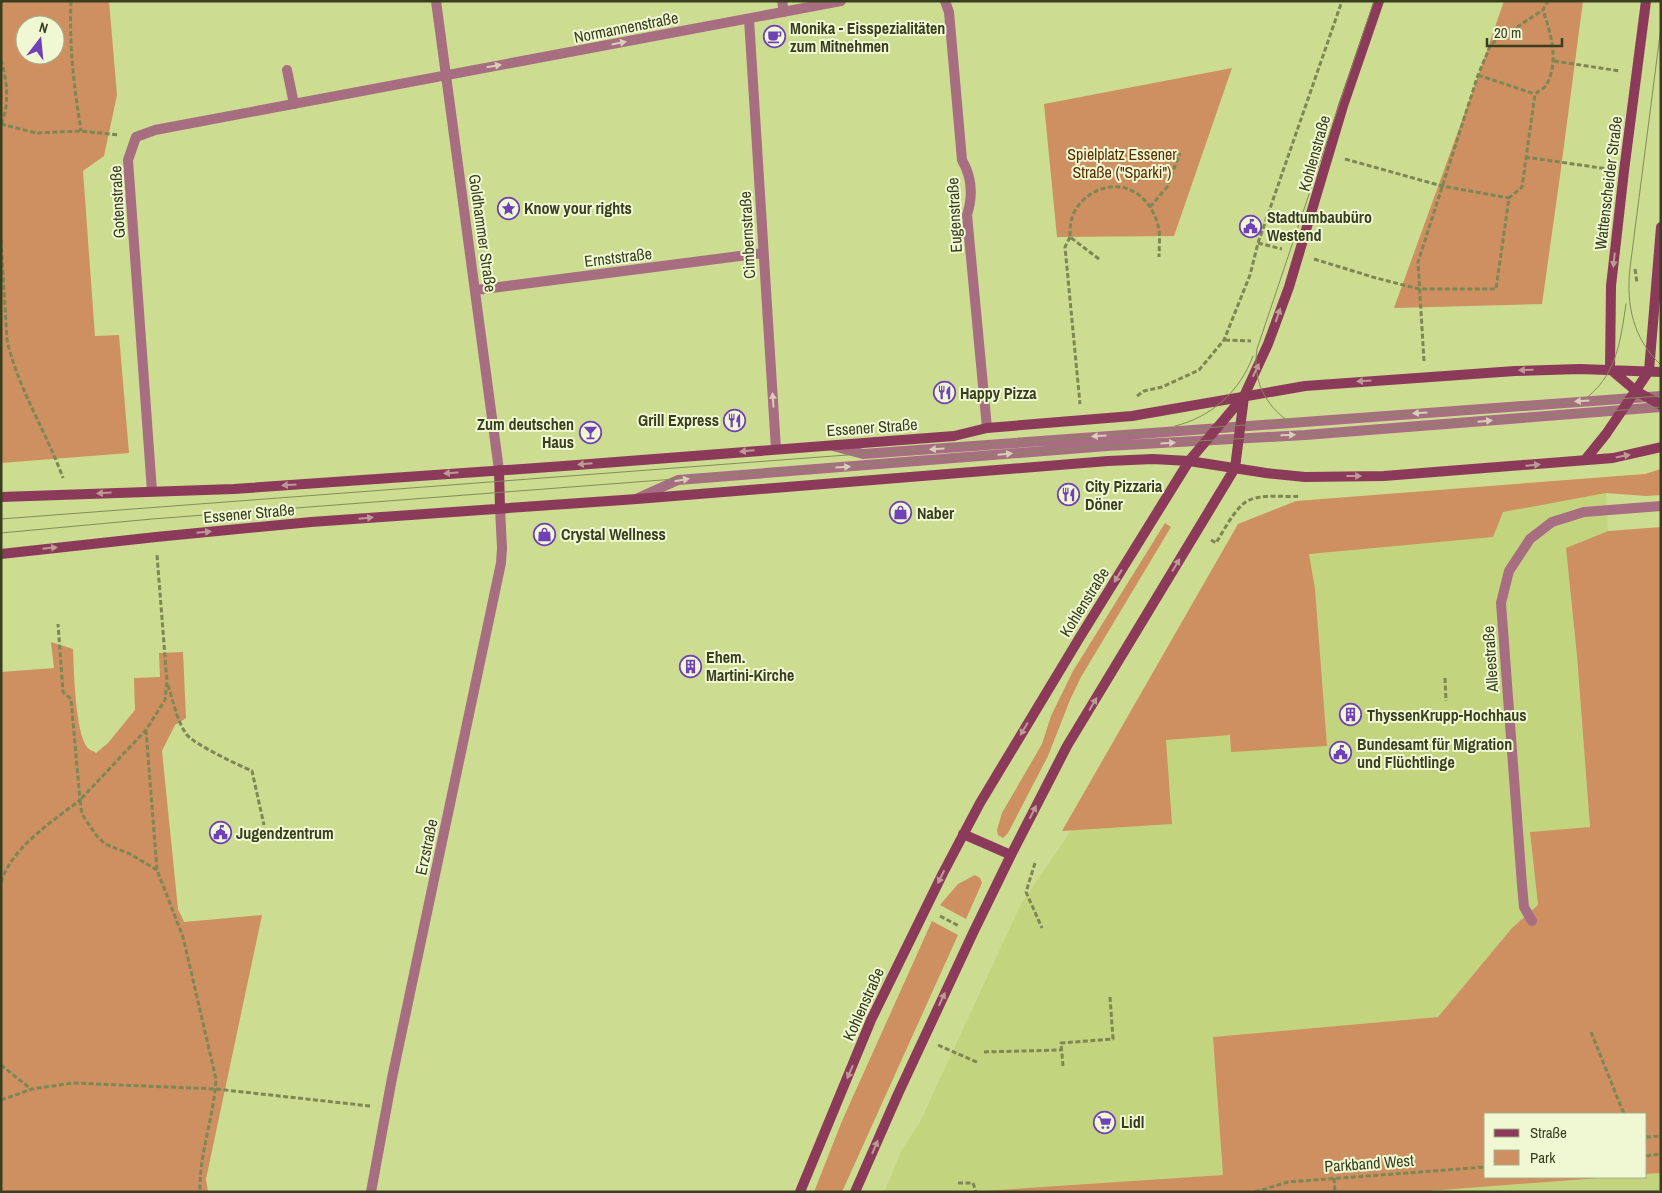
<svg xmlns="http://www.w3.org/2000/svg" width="1662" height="1193" font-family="'Archivo Narrow',sans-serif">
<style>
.built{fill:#c3d47f}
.green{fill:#ce9061;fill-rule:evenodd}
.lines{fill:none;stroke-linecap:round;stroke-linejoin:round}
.path{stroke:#7c8753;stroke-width:3;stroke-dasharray:5 2.5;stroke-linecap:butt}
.lane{stroke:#a76d81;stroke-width:10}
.street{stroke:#a76d81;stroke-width:10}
.secondary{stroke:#8c3a5a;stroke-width:10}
.tram{stroke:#828d58;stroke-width:1}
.oneway{fill:#daceba}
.oneway2{fill:#be9996}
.labels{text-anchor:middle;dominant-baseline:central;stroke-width:4;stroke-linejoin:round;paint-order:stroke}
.street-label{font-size:16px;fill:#383e1f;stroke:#f0f8d3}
.poi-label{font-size:16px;font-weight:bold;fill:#383e1f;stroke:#f0f8d3;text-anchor:start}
.park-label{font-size:16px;fill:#5a2d00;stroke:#f0f8d3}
</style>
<rect width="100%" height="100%" fill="#ccdc90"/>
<!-- built -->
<path class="built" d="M1606,493L1608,531L1566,548L1577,656L1590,828L1530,832L1538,905L1512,928L1438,1017L1213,1037L1224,1175L994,1192H884L902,1150L920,1122L1021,904L1073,828L1237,556Z
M1661,1173V1192H1416L1613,1177H1646V1174Z"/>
<!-- green -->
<path class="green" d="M1,1H109L117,95L104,156L83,171L95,336L119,335L129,453L1,463ZM25,25H55V55H25Z
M1504,1H1583L1560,176L1542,304L1394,308L1477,79Z
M1232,68L1174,236L1057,237L1044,104Z
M1661,469V495L1646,496L1606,493L1503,512L1493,537L1309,554L1315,589L1327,746L1231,752L1230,735L1166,740L1172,824L1062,831L1238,524L1296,501L1645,474Z
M1165,523L1171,527L1081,677L1070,700L1048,756L1008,833L1003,838L998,835L997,830L1002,813L1042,744L1051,716L1073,671Z
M1661,527V1173L1646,1174V1114H1486V1177H1613L1416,1192H969L1223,1175L1213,1037L1438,1017L1512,928L1538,905L1530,832L1590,827L1577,656L1566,548L1608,531Z
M51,642L73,649C74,669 75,737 89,749C91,751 94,751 96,753L108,743L135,710L134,678L160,677L159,653L183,652L186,718L175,725L162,751L178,909L184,922L262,915L206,1179L208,1192H1V672L54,668Z
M975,875L980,878L982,883L966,919L940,905L958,884Z
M932,921L958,935L842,1192H814L842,1121Z"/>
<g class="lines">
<!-- path -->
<path class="path" d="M71,1C69,46 74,87 81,131
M1,60C7,79 10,105 1,124
M1554,61L1620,71
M1478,75L1535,94
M1,124L36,133L81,131L119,135
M1525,157L1608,169
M1345,159L1442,186L1509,198
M1150,207L1167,187L1180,153
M1070,237L1065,247L1080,404
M1,240L7,340C18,389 46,431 63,478
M1258,243L1282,249
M1099,259L1070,237C1070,231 1070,223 1072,218C1074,210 1081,201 1088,196C1116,176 1147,190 1157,222C1161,232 1159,246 1159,257
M1314,259L1376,278L1419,289H1496L1509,198L1522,187L1535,94C1539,91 1545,88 1547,84C1559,60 1551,34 1543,10
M1635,269L1637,283
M1225,340L1251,341
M1424,361L1418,262L1478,75L1491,44L1543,10L1548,1
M1137,396L1144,391L1162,387L1199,370L1224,340L1250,275L1258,243L1342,1
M1211,540L1216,543C1224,530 1232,514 1243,504C1257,492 1283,498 1300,496
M1445,678L1446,701
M168,685C173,700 177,722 187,735C194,744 240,766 252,771L264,825
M146,730L157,870L183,937L216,1079C214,1117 199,1153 200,1192
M1035,863L1026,892L1042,928
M157,870L130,854L105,844L96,835L82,814L80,800L146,730L165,700L167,682L157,555
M1,882C13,846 52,822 80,800L71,699L63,692L58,624
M940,916L959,926
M1591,1032L1624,1114
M938,1045L979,1063
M984,1052L1061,1050
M1,1065L31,1089
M1063,1066L1061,1043L1113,1039L1110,997
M1,1100L32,1089L73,1083L216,1089L370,1106
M1646,1137L1661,1136
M1646,1156L1661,1154
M1334,1178L1335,1192
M958,1183H973L976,1192
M1255,1192L1288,1182L1486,1167"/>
<!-- lane -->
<path class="lane" d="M782,1L784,12
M287,70L294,104
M833,446L863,454L1661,396
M638,498L678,480L1107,446L1305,435L1661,407
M1532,921L1524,907L1522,885L1501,603L1509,571L1530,539L1552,522L1584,512L1661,506"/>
<!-- street -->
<path class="street" d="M436,1L499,470
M945,1L949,12L962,160C972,177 973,196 967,215L987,428
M749,19L776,449
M476,290L763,253
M152,491L128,160L136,137L155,130L841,1
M371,1192L392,1078L501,563L502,548L500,508"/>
<!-- secondary -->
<path class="secondary" d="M1610,369L1611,286L1624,171L1646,1
M1610,369L1636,391L1661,405
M1585,460L1606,434L1649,371L1661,227
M499,470L500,508
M1,497L234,489L564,466L954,436L987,428L1132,416L1305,386L1515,371L1580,369L1661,372
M1,554L156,537L311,522L637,499L1108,461L1153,459L1189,461L1266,473L1305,477L1384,476L1613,458L1661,447
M963,834L1011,855
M800,1192L871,1020L943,873L980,803L1080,637L1189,461L1244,396L1268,344L1289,287L1343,106L1379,1
M855,1192L898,1094L973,933L1011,855L1067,746L1235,468L1244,397"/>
<!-- tram -->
<path class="tram" d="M1661,27L1630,268C1626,305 1633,339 1661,365
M1581,402C1617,377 1620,343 1626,304
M1291,423C1265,406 1252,380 1257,349L1374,1
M1175,426C1212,417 1240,391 1253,356
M1,519L1217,427L1661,396
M1,533L152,519L1107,446L1305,435L1661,407"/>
</g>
<!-- one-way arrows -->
<defs><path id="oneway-solid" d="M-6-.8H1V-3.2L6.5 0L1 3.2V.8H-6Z" transform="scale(1.25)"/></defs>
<g class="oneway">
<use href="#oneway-solid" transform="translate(619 43) rotate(-11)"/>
<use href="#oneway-solid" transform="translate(494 66) rotate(-10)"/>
<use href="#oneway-solid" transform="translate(773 400) rotate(-94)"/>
<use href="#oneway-solid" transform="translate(1582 401) rotate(176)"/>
<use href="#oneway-solid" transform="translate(1420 413) rotate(176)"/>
<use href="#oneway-solid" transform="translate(1485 421) rotate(-5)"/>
<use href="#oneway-solid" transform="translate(1288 435) rotate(-2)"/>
<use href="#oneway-solid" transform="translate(1099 436) rotate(176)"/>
<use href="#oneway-solid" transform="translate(1168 443) rotate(-4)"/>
<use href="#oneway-solid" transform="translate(937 449) rotate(176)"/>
<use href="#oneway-solid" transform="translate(1005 454) rotate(-5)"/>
<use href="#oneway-solid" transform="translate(843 467) rotate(-4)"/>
<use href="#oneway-solid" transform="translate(682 480) rotate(-10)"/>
</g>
<g class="oneway2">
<use href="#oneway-solid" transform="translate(1614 260) rotate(96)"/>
<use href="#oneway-solid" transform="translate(1278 315) rotate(-71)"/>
<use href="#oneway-solid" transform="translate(1256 370) rotate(-65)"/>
<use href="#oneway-solid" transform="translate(1526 370) rotate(178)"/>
<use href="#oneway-solid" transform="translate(1364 381) rotate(176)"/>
<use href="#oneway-solid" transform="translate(747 451) rotate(175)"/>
<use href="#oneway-solid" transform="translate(1623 456) rotate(-11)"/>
<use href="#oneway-solid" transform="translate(585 464) rotate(175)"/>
<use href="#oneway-solid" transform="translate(1533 465) rotate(-5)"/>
<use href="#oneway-solid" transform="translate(451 473) rotate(176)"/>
<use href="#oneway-solid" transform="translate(1354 476)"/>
<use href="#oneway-solid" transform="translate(289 485) rotate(176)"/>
<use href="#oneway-solid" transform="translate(104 493) rotate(177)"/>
<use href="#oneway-solid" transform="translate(366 518) rotate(-5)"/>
<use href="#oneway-solid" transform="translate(204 532) rotate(-5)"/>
<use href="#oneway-solid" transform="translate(50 548) rotate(-6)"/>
<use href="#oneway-solid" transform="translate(1176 565) rotate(-59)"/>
<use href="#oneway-solid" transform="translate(1118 576) rotate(122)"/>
<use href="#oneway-solid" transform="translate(1093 704) rotate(-59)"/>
<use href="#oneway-solid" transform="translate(1024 729) rotate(121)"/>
<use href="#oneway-solid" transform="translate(1033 812) rotate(-63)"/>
<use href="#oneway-solid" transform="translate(941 877) rotate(116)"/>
<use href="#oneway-solid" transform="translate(942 999) rotate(-65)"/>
<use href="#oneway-solid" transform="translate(850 1072) rotate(113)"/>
<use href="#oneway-solid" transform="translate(875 1147) rotate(-67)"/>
</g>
<!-- icons -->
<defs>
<symbol id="cafe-ring" viewBox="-11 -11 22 22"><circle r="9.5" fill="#f0f8d3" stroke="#7040b8" stroke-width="1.5"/><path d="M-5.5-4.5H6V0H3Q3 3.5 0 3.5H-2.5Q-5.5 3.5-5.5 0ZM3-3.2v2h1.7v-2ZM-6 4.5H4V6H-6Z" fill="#7040b8"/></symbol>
<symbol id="sight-ring" viewBox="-11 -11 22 22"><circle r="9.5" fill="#f0f8d3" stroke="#7040b8" stroke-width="1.5"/><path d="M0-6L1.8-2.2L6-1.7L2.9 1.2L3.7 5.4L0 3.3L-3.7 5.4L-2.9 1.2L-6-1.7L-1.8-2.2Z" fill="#7040b8"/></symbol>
<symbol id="civic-ring" viewBox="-11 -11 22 22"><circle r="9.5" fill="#f0f8d3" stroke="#7040b8" stroke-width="1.5"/><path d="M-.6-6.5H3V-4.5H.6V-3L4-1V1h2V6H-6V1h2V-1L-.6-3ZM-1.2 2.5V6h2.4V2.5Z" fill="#7040b8"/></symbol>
<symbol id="restaurant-ring" viewBox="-11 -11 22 22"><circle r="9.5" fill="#f0f8d3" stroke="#7040b8" stroke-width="1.5"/><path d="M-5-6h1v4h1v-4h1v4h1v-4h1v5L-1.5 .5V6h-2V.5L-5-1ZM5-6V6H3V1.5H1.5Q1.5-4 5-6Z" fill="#7040b8"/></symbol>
<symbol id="bar-ring" viewBox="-11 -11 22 22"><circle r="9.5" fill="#f0f8d3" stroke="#7040b8" stroke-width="1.5"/><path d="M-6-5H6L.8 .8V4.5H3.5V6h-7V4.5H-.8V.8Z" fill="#7040b8"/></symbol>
<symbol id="shop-ring" viewBox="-11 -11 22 22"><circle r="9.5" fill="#f0f8d3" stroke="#7040b8" stroke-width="1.5"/><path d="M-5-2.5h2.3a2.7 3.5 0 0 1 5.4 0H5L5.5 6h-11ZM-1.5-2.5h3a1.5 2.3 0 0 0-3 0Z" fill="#7040b8"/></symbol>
<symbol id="building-ring" viewBox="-11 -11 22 22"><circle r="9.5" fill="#f0f8d3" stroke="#7040b8" stroke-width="1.5"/><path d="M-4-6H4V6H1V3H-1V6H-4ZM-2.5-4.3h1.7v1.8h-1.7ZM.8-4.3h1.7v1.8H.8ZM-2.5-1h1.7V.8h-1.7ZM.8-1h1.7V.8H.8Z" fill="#7040b8"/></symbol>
<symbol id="supermarket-ring" viewBox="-11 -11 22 22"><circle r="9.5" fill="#f0f8d3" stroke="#7040b8" stroke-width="1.5"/><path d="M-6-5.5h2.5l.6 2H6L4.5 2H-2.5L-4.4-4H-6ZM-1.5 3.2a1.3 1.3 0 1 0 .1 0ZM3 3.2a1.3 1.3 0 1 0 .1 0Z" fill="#7040b8"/></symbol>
</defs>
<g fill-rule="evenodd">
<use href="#cafe-ring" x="762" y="24" width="25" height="25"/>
<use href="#sight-ring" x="496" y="196" width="25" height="25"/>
<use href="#civic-ring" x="1238" y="214" width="25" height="25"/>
<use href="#restaurant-ring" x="932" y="380" width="25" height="25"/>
<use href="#restaurant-ring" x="722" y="408" width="25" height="25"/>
<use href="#bar-ring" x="578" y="420" width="25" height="25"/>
<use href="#restaurant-ring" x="1056" y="482" width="25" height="25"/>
<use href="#shop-ring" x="888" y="500" width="25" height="25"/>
<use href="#shop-ring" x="532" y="522" width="25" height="25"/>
<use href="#building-ring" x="678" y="654" width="25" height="25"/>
<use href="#building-ring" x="1338" y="702" width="25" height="25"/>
<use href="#civic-ring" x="1328" y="740" width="25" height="25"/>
<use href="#civic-ring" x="208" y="820" width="25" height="25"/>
<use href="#supermarket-ring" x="1092" y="1110" width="25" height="25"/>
</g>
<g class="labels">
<!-- street labels -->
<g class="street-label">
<text transform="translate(626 27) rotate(-11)">Normannenstraße</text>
<text transform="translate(1314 153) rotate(-74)">Kohlenstraße</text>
<text transform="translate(1608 183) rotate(-83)">Wattenscheider Straße</text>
<text transform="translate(117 202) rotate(-93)">Gotenstraße</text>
<text transform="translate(954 215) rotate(-93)">Eugenstraße</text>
<text transform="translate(483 233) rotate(82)">Goldhammer Straße</text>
<text transform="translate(747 235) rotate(-93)">Cimbernstraße</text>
<text transform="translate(618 257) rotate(-7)">Ernststraße</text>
<text transform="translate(872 427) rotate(-4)">Essener Straße</text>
<text transform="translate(249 513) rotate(-5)">Essener Straße</text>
<text transform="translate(1084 602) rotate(-58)">Kohlenstraße</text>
<text transform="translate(1490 659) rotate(-94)">Alleestraße</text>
<text transform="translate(426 847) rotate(-78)">Erzstraße</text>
<text transform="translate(863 1004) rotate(-66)">Kohlenstraße</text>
<text transform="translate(1369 1163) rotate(-4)">Parkband West</text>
</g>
<!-- poi labels -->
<g class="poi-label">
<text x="790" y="28">Monika - Eisspezialitäten<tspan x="790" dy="18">zum Mitnehmen</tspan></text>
<text x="524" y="208">Know your rights</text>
<text x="1267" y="217">Stadtumbaubüro<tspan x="1267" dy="18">Westend</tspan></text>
<text x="960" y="393">Happy Pizza</text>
<text x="719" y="420" text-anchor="end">Grill Express</text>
<text x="574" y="424" text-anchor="end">Zum deutschen<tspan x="574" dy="18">Haus</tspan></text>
<text x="1085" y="486">City Pizzaria<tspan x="1085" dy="18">Döner</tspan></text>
<text x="917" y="513">Naber</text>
<text x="561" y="534">Crystal Wellness</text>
<text x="706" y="657">Ehem.<tspan x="706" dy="18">Martini-Kirche</tspan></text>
<text x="1367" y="715">ThyssenKrupp-Hochhaus</text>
<text x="1357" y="744">Bundesamt für Migration<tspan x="1357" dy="18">und Flüchtlinge</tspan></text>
<text x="236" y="833">Jugendzentrum</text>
<text x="1121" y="1122">Lidl</text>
</g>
<!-- park labels -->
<g class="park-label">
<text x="1122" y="154">Spielplatz Essener<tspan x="1122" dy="18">Straße ("Sparki")</tspan></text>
</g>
</g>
<!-- border -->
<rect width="1662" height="1193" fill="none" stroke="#383e1f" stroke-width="5"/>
<!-- legend -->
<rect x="1484" y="1113" width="162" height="65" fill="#f0f8d3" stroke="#a6ae8b"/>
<rect x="1494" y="1129" width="25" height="8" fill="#8c3a5a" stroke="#a6ae8b"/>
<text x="1530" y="1138" font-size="15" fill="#383e1f">Straße</text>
<rect x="1494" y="1150" width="25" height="15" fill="#ce9061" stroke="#a6ae8b"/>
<text x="1530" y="1163" font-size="15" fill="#383e1f">Park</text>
<!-- north arrow -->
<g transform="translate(40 40) rotate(16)"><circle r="24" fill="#f0f8d3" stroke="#a6ae8b"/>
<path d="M0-4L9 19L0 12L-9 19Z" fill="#7040b8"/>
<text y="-8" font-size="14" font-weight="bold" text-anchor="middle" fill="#383e1f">N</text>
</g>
<!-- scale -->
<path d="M1487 38v8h75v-8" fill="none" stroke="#383e1f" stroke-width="2.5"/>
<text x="1494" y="38" font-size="15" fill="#383e1f" stroke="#f0f8d3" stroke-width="4" paint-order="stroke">20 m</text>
</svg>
